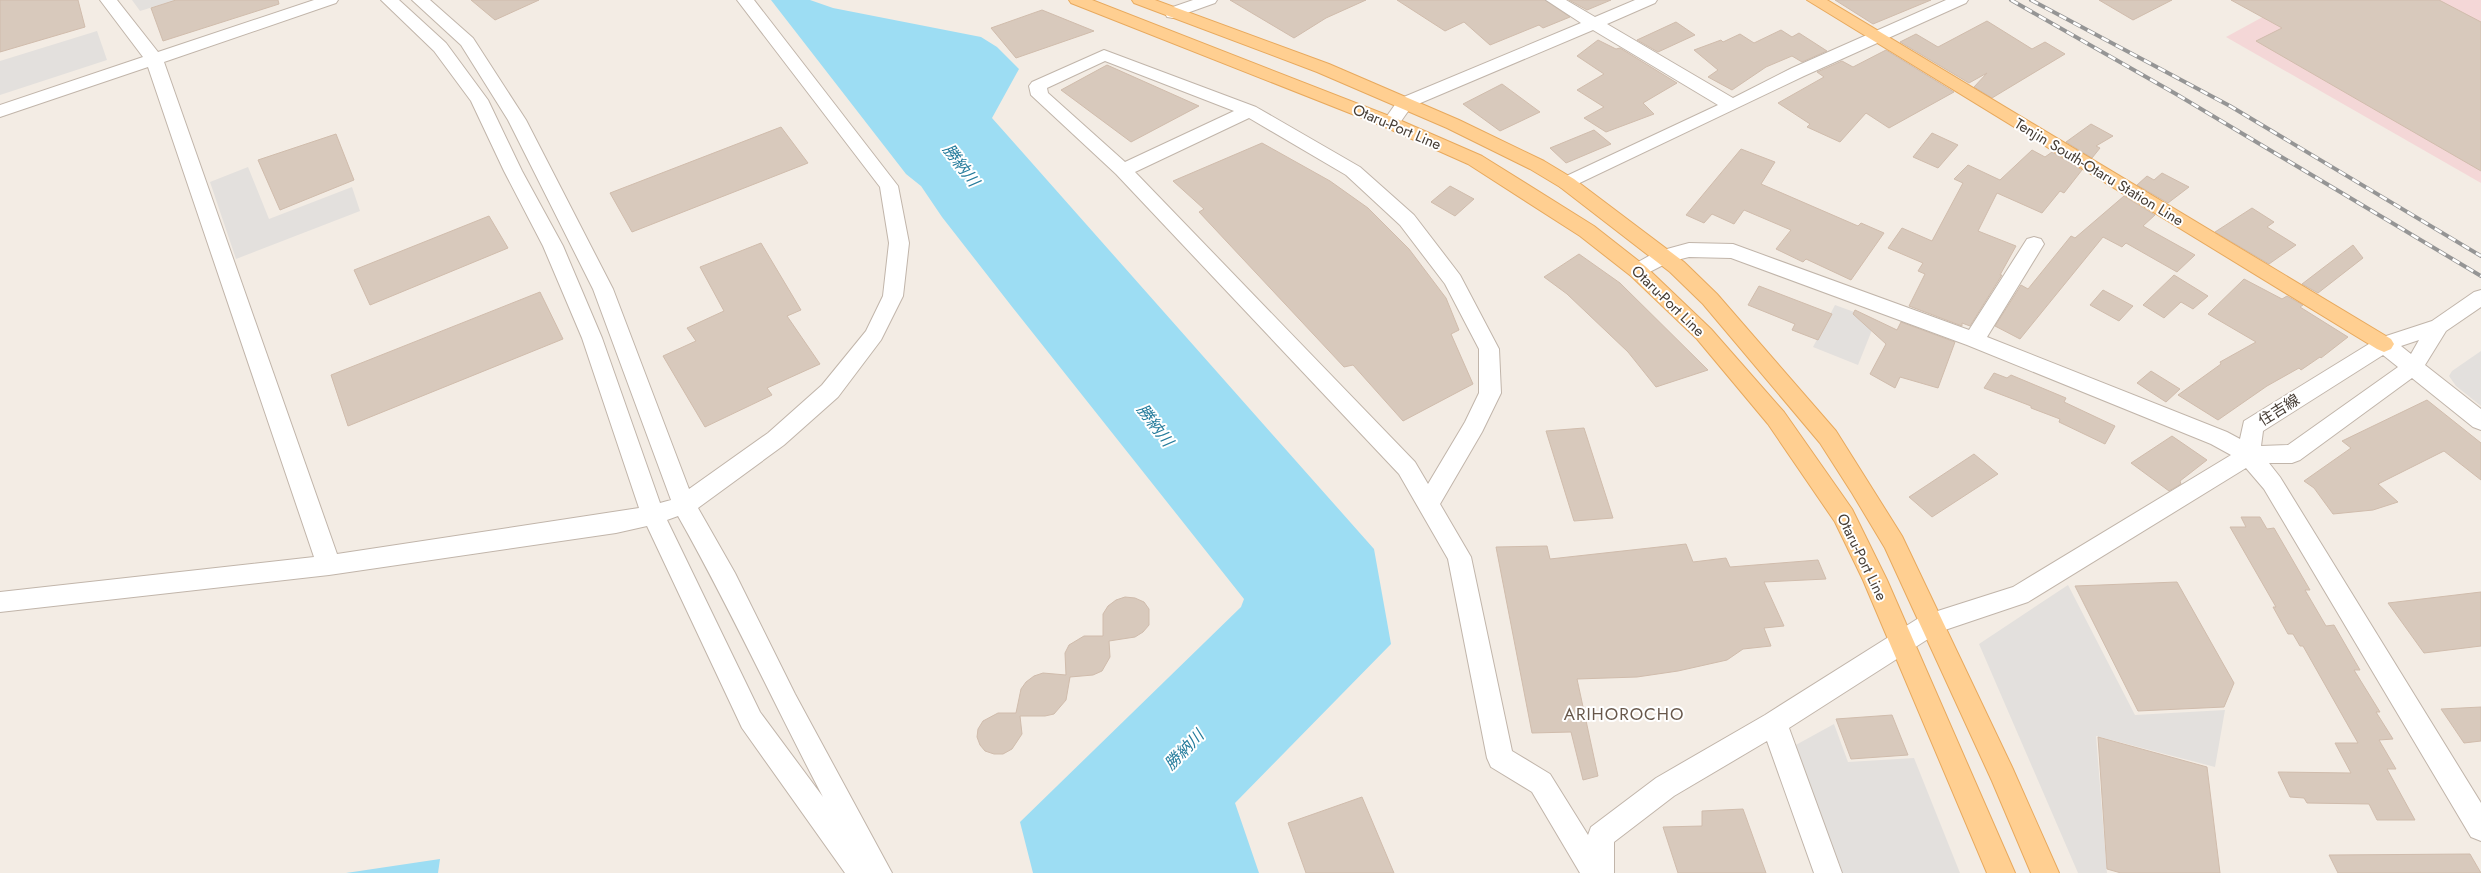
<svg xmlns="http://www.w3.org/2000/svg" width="2481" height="873" font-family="Jost,'Noto Sans JP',sans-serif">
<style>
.medical{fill:#f4d7d7}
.parking{fill:#e3e0dd}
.water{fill:#9dddf3}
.building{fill:#d8c9bc;stroke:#d0bcac}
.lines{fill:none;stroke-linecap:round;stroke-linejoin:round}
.minor-casing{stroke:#c1b5aa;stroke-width:2}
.major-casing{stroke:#e8a95d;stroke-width:2}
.minor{fill:#fff;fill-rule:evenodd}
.major{fill:#ffcf91;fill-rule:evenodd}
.rail-casing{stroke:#959595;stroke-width:4}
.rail{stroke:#fff;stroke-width:2.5;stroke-dasharray:8;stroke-linecap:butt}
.labels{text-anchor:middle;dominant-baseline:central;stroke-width:4;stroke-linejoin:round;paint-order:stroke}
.street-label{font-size:15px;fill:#453c34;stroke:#fff}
.water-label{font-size:16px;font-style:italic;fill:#257c9c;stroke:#fff}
.quarter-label{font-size:17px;letter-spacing:1px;fill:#68584b;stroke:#fff}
</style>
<rect width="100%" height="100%" fill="#f3ece4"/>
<!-- medical -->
<path class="medical" d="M2294,0H2481V183L2226,37Z"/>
<!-- parking -->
<path class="parking" d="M132,0H176L140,11Z
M97,31L107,60L0,95V61Z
M248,167L269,219L352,187L360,211L236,259L210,182Z
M1835,305L1876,320L1858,365L1813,347Z
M2481,351V406L2456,386L2449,376L2452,371Z
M2068,585L2135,715L2225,710L2215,767L2096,736L2107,873H2078L1979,644Z
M1834,724L1848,762L1914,758L1960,873H1843L1794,746Z"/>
<!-- water -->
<path class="water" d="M771,0H810L833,8L981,37L997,47L1019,69L992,118L1374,549L1391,644L1235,803L1259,873H1033L1020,822L1241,607L1244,599L1013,308L942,217L921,186L906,174Z
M440,859L438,873H346Z"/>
<!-- building -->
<path class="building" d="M0,0H78L85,27L0,52Z
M176,0H278L279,4L163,41L151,8Z
M471,0H539L495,20Z
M1230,0H1366L1326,18L1294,38Z
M1397,0H1545L1570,17L1543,28L1539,25L1490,45L1464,22L1445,31Z
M1569,0H1611L1587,10Z
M1835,0H1931L1873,24Z
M2099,0H2172L2133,20Z
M2231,0H2439L2481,22V171L2256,41L2282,28Z
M1042,10L1094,31L1016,58L991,28Z
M1987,21L2032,49L2045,42L2065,54L1992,98L1974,87L1987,73L1969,83L1900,42L1916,34L1938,47Z
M1676,22L1695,35L1658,52L1637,40Z
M1781,30L1792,37L1799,33L1827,51L1802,62L1792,56L1766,67L1732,90L1708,77L1718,70L1694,50L1721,40L1723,42L1740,34L1754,43Z
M1598,40L1616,49L1620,48L1677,83L1643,103L1654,114L1606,132L1584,118L1604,107L1577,90L1604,74L1577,56Z
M1886,50L1954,92L1889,128L1866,113L1840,142L1807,127L1810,124L1778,103L1824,77L1817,72L1842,61L1853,67Z
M1107,65L1199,106L1131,142L1061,90Z
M1502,84L1540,112L1500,131L1463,104Z
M2091,124L2113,136L2096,146L2100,148L2092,158L2066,142Z
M781,127L808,163L632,232L610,193Z
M1594,130L1611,144L1566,163L1550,148Z
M1932,133L1958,145L1938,168L1913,157Z
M336,134L354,180L280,210L258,160Z
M1262,143L1330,181L1368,208L1409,249L1446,298L1459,330L1451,334L1473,384L1403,421L1353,365L1344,367L1199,212L1204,209L1173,181Z
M1741,149L1775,162L1761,184L1858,226L1861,223L1884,233L1851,280L1806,259L1803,262L1776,249L1791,230L1744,210L1734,224L1712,214L1704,223L1686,215Z
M2032,150L2045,157L2052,152L2082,170L2064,193L2060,191L2042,213L1997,193L1978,231L2016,246L2000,275H2002L1970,326L1962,323V326L1909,306L1925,274L1918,271L1923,263L1888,248L1902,228L1932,241L1963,183L1954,179L1968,165L2000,180Z
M2162,173L2189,187L2168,203L2137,185L2147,176L2154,180Z
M1450,186L1474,199L1455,216L1431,202Z
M2124,196L2155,215L2143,226L2195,255L2177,272L2126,243L2122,247L2103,237L2020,339L1995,326L2021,285L2028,289L2071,236L2075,238Z
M2252,208L2274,222L2267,227L2296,245L2269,264L2215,232Z
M489,216L508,248L370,305L354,270Z
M761,243L801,310L787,316L820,364L767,388L772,395L705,427L663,356L696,341L687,328L724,311L700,267Z
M2353,245L2363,258L2318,293L2302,284Z
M1579,254L1620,283L1708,370L1656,387L1628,352L1567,294L1544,277Z
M2174,275L2208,296L2193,309L2181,302L2164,318L2143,305Z
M2244,279L2282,299L2287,296L2303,305L2300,307L2348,337L2321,358L2320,357L2301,370L2299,368L2267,386L2218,420L2178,395L2221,364L2220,362L2256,342L2208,314Z
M1759,286L1832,314L1818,340L1792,330L1795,324L1748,305Z
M2103,290L2133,306L2119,321L2090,305Z
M540,292L563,339L348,426L331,375Z
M1855,310L1897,330L1901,322L1955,342L1938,388L1900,377L1895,388L1870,374L1886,344L1853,314Z
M2151,371L2180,389L2166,402L2137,383Z
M1994,373L2007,378L2011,375L2066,398L2064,402L2115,426L2105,444L2059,422L2060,419L2031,408V406L1984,388Z
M2427,400L2481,443V480L2444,451L2378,484L2398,502L2373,510L2333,514L2314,488L2304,481L2351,448L2342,441Z
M1584,428L1613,518L1574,521L1546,431Z
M2172,436L2207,460L2180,481L2181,484L2169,491L2131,463Z
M1974,454L1998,474L1932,517L1909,497Z
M2241,517H2260L2267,529L2274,528L2310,590H2305L2326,626L2334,625L2360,670H2354L2380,712H2376L2393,739L2379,740L2396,769H2387L2415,820H2377L2369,804L2307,803L2304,798L2290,797L2278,772L2351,773L2335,743H2358L2303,646H2300L2293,634H2288L2273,607H2276L2230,527H2246Z
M1686,544L1693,562L1726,558L1730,567L1818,560L1826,579L1764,582L1784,626L1764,628L1771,646L1743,649L1727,660L1678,671L1637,677L1577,679L1598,776L1583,780L1571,732L1532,733L1496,547L1547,546L1550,559Z
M2177,582L2234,683L2224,707L2138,711L2075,586Z
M2481,592V646L2424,653L2388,603Z
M1125,597L1135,598L1144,602L1149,609V625L1143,632L1135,637L1109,641L1110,657L1102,671L1093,675L1070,677L1066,700L1054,714L1045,716H1020L1022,734L1012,749L1003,754H994L985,751L980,745L977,737L978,729L983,721L998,713H1016L1021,689L1026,682L1034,676L1043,673L1066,675L1065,653L1069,645L1084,636H1103V614L1108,606L1116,600Z
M2481,707V741L2464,743L2441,709Z
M1892,715L1908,755L1851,759L1836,719Z
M2098,737L2207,767L2220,873H2121L2107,869Z
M1362,797L1394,873H1306L1288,823Z
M1743,809L1766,873H1678L1663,827L1702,826V811Z
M2470,854L2481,873H2338L2329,855Z"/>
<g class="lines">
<defs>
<path id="minor" d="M100,0H117L158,52L314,0H338L336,3L164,62L337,554L639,508L582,338L543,246L504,171L471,101L434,51L381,0H399L446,43L488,100L522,171L563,246L602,338L660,503L671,500L593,289L508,120L461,45L412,0H430L473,38L526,120L613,289L689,489L768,433L822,385L866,331L883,296L889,243L880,187L737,0H754L898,186L909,243L903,296L881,340L838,397L784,445L698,508L735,573L795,694L892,873H845L742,728L647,526L616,533L329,575L0,612V592L314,557L148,67L0,117V105L143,57ZM678,516C730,608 774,704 823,797L760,712L667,520Z
M1193,0H1217L1215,3L1173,18L1167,17L1165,13L1167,9Z
M1546,0H1566L1595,17L1635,0H1657L1655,3L1607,24L1733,98L1792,68L1946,0H1968L1966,3L1804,76L1567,189L1560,187L1558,183L1560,179L1718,105L1593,30L1411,107L1397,127H1385L1382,123L1399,99L1581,23Z
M1104,50L1256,107L1360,167L1414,215L1460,275L1499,349L1501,393L1482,432L1440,504L1471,557L1512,751L1550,774L1588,835L1591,827L1656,778L1765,715L1922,616L2013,587L2231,455L2211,444L1967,345L1731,258L1689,257L1669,262L1638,278L1631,276L1628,271L1631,266L1656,252L1689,243L1733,244L1969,330L2027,239L2034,237L2041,239L2044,244L1987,337L2227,432L2240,439L2244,421L2377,339L2432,321L2474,292L2481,290V307L2446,331L2425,365L2481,409V430L2473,427L2412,378L2300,460L2292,463H2269L2280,477L2481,803V841L2471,837L2264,489L2246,468L2028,602L1939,632L1789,728L1842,873H1814L1767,741L1674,796L1614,842V873H1580L1532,792L1491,767L1487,758L1448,559L1399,474L1116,174L1031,95L1029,86L1032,82ZM1105,61L1234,111L1125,162L1048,93L1047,88ZM1249,118L1346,175L1400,225L1445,284L1479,349V393L1465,422L1428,484L1415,462L1135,172ZM2419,340L2411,354L2401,346ZM2383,355L2398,367L2288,445L2261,446L2263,431Z"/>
<path id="major" d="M1069,0H1092L1397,119L1482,156L1594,226L1645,266L1711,329L1784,412L1852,509L1887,580L2015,873H1987L1863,580L1835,522L1768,424L1697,339L1631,276L1580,236L1468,164L1385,127L1071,3Z
M1132,0H1155L1329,64L1459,120L1544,161L1574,179L1684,262L1717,294L1836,431L1902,536L2012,767L2059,873H2031L1992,781L1885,548L1852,493L1820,443L1703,304L1670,272L1560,187L1530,169L1447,128L1317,72L1134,3Z
M1807,0H1827L2391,339L2394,344L2391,349L2384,352L2377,349Z"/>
</defs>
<!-- minor casing -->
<use href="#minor" class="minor-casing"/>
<!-- major casing -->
<use href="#major" class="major-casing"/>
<!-- minor -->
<use href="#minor" class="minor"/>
<!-- major -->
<use href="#major" class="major"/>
<defs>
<path id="rail" d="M2011,0L2176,94L2481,276
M2031,0L2230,106L2481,256"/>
</defs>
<!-- rail casing -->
<use href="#rail" class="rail-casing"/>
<!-- rail -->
<use href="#rail" class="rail"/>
</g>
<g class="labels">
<!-- street labels -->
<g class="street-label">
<text transform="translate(1397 127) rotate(23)">Otaru-Port Line</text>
<text transform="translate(2099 172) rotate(31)">Tenjin South-Otaru Station Line</text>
<text transform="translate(1668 301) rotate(44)">Otaru-Port Line</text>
<text transform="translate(2279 410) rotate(-32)">住吉線</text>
<text transform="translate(1862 557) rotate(64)">Otaru-Port Line</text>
</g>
<!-- water labels -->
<g class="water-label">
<text transform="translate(961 165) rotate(53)">勝納川</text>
<text transform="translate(1155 425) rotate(53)">勝納川</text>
<text transform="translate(1184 750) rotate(-46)">勝納川</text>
</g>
<!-- quarter labels -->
<g class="quarter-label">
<text x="1624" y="714">ARIHOROCHO</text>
</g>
</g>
</svg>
